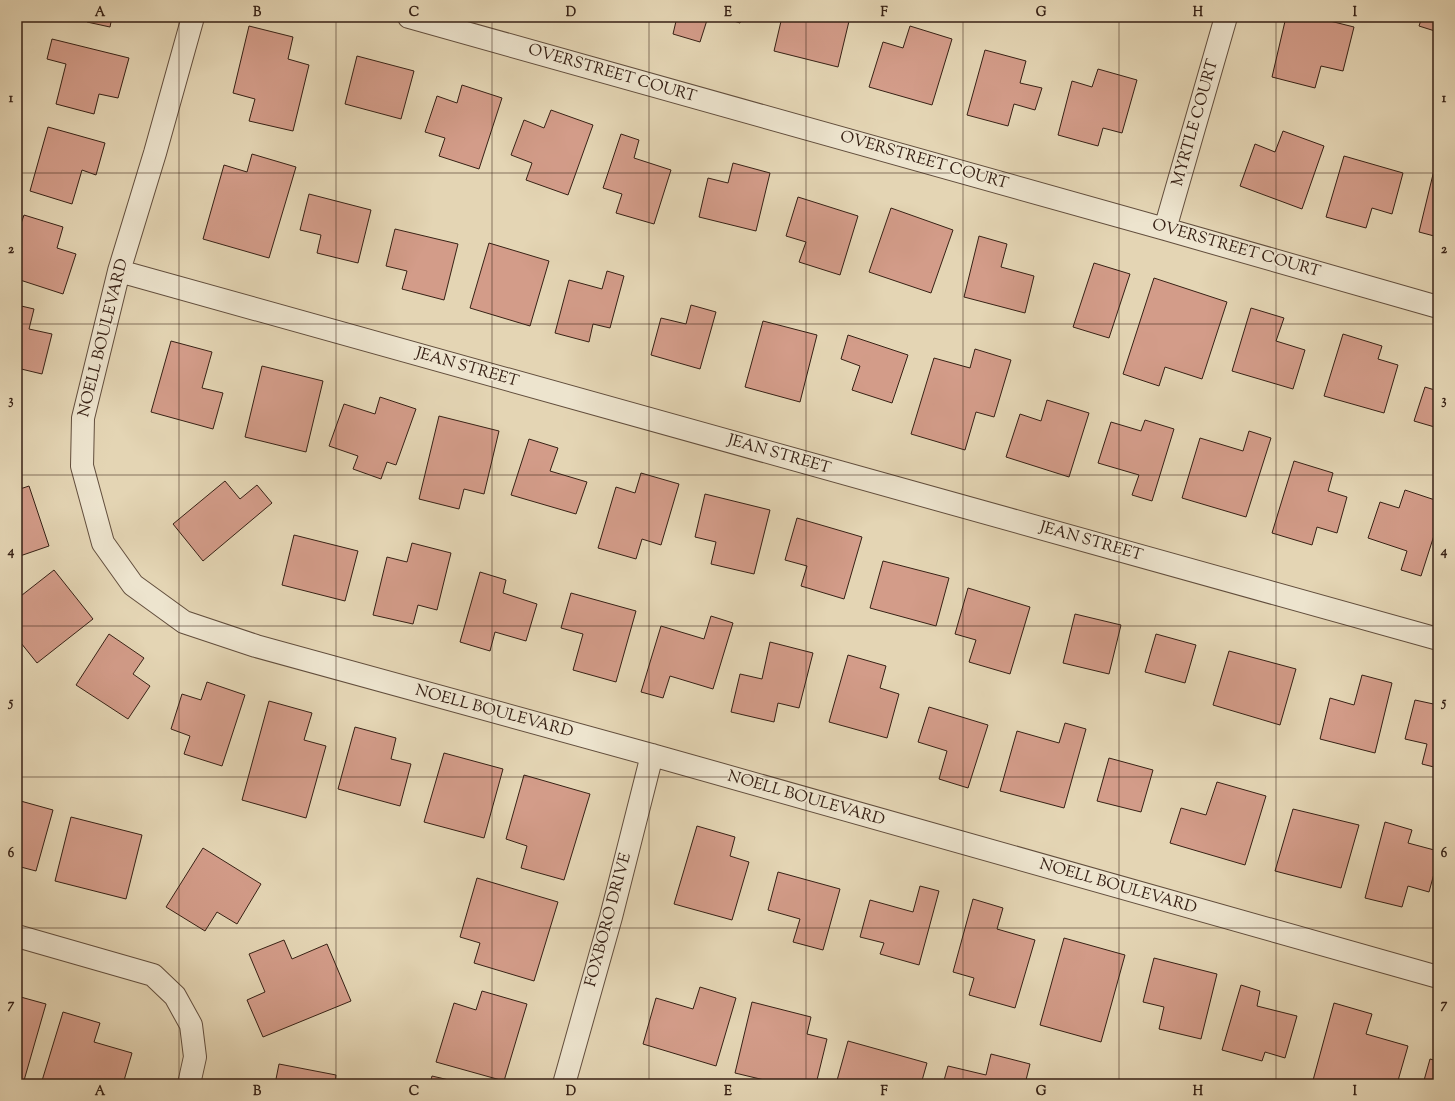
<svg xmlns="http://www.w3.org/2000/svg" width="1455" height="1101" font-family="'Sorts Mill Goudy',serif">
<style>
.building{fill:#d39c89;stroke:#372115}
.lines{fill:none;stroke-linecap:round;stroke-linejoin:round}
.street-casing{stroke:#624e3d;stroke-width:24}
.street{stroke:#ede4ce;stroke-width:22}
.grid{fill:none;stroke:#372115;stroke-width:1;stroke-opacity:0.55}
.labels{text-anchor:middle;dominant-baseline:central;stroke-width:3;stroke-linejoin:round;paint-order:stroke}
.street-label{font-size:16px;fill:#372115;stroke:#ede4ce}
.neatline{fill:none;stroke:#372115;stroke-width:1.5}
.grid-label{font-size:13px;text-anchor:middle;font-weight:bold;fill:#372115}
</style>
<rect width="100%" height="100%" fill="#e4d5b4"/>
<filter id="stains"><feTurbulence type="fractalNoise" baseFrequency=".005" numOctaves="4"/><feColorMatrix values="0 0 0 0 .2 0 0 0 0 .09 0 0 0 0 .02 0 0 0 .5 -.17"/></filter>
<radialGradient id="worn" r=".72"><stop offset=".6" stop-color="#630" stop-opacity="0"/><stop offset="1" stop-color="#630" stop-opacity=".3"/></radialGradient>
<!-- building -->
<path class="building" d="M88,17H112L110,27L87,22Z
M677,17H708L700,42L673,34Z
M721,17H742L740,23Z
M782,17H850L838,67L774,51Z
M1159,17H1172L1171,20Z
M1286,17H1314L1354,27L1343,71L1321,66L1315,88L1272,77Z
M1422,17H1438V32L1419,26Z
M249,26L293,37L288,59L309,65L293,131L249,121L255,99L233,93Z
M910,26L952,39L932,105L869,87L883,42L903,48Z
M52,39L129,58L118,98L99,94L94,114L56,104L66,64L47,59Z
M985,50L1026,61L1020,83L1042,88L1035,110L1014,104L1008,126L967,115Z
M357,56L414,71L401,119L345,104Z
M1098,69L1137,80L1122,133L1103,128L1098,146L1058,135L1072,81L1092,87Z
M462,85L502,98L479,169L439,156L445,138L425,132L437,96L457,103Z
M551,110L593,125L568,195L526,180L532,163L511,155L524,120L544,128Z
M48,127L105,143L96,175L82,170L72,204L30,191Z
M1283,131L1324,146L1302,209L1240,186L1255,144L1275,152Z
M621,134L639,140L634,158L671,170L654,224L616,213L622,194L603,188Z
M252,154L296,167L269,258L203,239L224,165L247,172Z
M1344,156L1403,173L1392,214L1372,208L1366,228L1326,217Z
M1436,162L1438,163V237L1419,232Z
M733,163L770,173L756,231L699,217L708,178L728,183Z
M309,194L371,210L358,263L317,253L321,235L300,230Z
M798,197L858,216L840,275L799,262L806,242L786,236Z
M891,208L953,230L931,293L869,272Z
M24,215L63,227L57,248L76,254L63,294L17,279V235Z
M395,229L458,244L444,300L402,289L407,271L386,266Z
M979,236L1007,244L1001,267L1034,276L1025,313L964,297Z
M489,243L549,261L530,326L470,308Z
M1094,263L1130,274L1109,338L1073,327Z
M607,271L624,276L610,328L593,324L589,342L555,333L569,280L602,289Z
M1154,278L1227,302L1202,379L1165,367L1159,386L1123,374Z
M17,305L34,309L29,329L52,334L42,374L17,368Z
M691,305L716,312L700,369L651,355L661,318L686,324Z
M1251,308L1284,318L1276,341L1305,350L1293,389L1232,371Z
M763,321L817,335L800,402L745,387Z
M1343,334L1382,346L1378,359L1398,365L1384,413L1324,396Z
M848,335L908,355L892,403L852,390L860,366L841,359Z
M171,341L212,352L202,388L223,393L213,429L151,412Z
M975,349L1011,360L994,417L976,412L965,450L911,434L934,358L970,368Z
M262,366L323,381L306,452L245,437Z
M1425,387L1438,391V428L1414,421Z
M380,397L416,409L396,465L387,462L381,479L353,469L358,456L329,446L344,404L375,414Z
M1047,400L1089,413L1069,477L1006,457L1020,414L1041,421Z
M439,416L499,431L484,494L464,489L459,509L419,499Z
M1145,420L1174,429L1152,501L1132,495L1139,475L1098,463L1111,422L1141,431Z
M17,423L19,460H17Z
M1249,431L1271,438L1246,517L1182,498L1200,438L1243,451Z
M529,439L558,448L550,471L587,482L576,514L511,495Z
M1294,461L1333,473L1328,491L1347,497L1337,533L1317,527L1312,545L1272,533Z
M641,473L679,484L661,545L642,539L636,559L598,548L616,487L635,493Z
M225,481L240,499L257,485L272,503L203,561L173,524Z
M29,486L49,546L17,557V490Z
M1405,490L1438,501V523L1421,576L1401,570L1407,551L1368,538L1380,502L1399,508Z
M705,494L770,510L754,574L711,564L716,542L695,537Z
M797,518L862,537L844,599L801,586L807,566L785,560Z
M294,535L358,551L345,601L282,585Z
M412,543L451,553L437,610L418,605L413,624L373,615L387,557L407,562Z
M883,561L949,578L936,626L870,608Z
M54,570L93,619L37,663L17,638V599Z
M480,572L506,580L503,593L537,604L526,641L495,632L490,651L460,642Z
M968,588L1030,607L1010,674L969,662L976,640L955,634Z
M571,593L636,611L616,682L573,670L583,634L561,628Z
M1075,614L1121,625L1109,674L1063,663Z
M711,616L733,623L713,689L670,676L663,698L641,692L661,626L704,639Z
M109,634L144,658L133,674L150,686L128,719L76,685Z
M1156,634L1196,645L1185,683L1145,672Z
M770,642L813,653L799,708L778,703L774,722L731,712L740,674L762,679Z
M1229,651L1296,669L1280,725L1213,705Z
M848,655L886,666L880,688L899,694L887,738L829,722Z
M1362,675L1392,683L1375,753L1320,739L1330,698L1354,705Z
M207,682L245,695L222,766L184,754L190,736L171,729L182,694L201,700Z
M1415,700L1438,705V768L1422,764L1427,744L1405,739Z
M269,701L312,713L304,740L326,746L306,818L242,800Z
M929,707L988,725L968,788L939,779L947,751L918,742Z
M1065,723L1086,729L1064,808L1000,791L1017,731L1059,743Z
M355,727L396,738L391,759L411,764L400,806L338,789Z
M444,753L503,769L484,838L424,822Z
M1109,758L1153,770L1141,812L1097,801Z
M524,775L590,794L564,880L521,868L527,846L506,839Z
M1217,782L1266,796L1245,865L1170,843L1181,808L1206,815Z
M17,800L53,810L36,871L17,866Z
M1293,809L1359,825L1341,888L1275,871Z
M71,817L142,835L126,899L55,881Z
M1385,822L1412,830L1408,843L1438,851V859L1429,892L1408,886L1402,907L1365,898Z
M697,826L735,837L730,856L749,862L732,920L674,904Z
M203,848L261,884L237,924L217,912L205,931L166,907Z
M778,872L840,889L823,950L793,942L800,919L768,910Z
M477,878L558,902L534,981L474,963L480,943L460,937Z
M920,886L939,891L919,965L880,954L884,943L860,937L870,900L913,912Z
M973,899L1003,908L997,929L1035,940L1015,1008L969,995L974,978L953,972Z
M1064,938L1125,955L1101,1042L1040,1025Z
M284,940L292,959L327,944L351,1001L263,1037L247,1000L265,992L249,954Z
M1154,958L1217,974L1201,1039L1159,1029L1164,1007L1143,1002Z
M1241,985L1260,991L1257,1006L1297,1016L1285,1058L1265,1052L1262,1061L1222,1050Z
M700,987L736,998L716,1066L643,1044L656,998L693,1009Z
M482,991L527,1004L504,1081L436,1062L454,1003L476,1010Z
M17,996L46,1004L23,1084H17Z
M752,1002L811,1017L807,1034L827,1039L816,1084H781L735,1073Z
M1334,1003L1372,1014L1366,1034L1408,1046L1397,1084H1312Z
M63,1012L100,1023L94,1042L132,1053L123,1084H41Z
M848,1041L927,1063L921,1084H836Z
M991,1054L1030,1064L1025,1084H943L948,1066L986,1075Z
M1430,1059L1438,1061V1084H1423Z
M279,1064L336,1075L335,1084H275Z
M432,1076L466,1084H430Z
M1084,1080L1099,1084H1083Z"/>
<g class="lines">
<defs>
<path id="street" d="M193,17L155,153L119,271L83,418L82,466L103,543L133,585L184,622L256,646L652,755L1438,977
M409,17L1165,229L1438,307
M1165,229L1226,17
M119,271L1438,639
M17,936L153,975L175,996L191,1025L195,1057L189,1084
M564,1084L611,917L652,755"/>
</defs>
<!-- street casing -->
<use href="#street" class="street-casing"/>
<!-- street -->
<use href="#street" class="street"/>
</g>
<!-- grid -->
<path class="grid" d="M179,17V1084M336,17V1084M492,17V1084M649,17V1084M806,17V1084M963,17V1084M1119,17V1084M1276,17V1084M17,173H1438M17,324H1438M17,475H1438M17,626H1438M17,777H1438M17,928H1438"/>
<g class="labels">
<!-- street labels -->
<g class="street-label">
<text transform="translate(612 74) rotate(16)">OVERSTREET COURT</text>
<text transform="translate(1196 123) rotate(-74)">MYRTLE COURT</text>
<text transform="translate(924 161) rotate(16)">OVERSTREET COURT</text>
<text transform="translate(1236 249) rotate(16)">OVERSTREET COURT</text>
<text transform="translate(104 338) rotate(-76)">NOELL BOULEVARD</text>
<text transform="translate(467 368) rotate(16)">JEAN STREET</text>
<text transform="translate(779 455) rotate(16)">JEAN STREET</text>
<text transform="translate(1091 542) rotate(16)">JEAN STREET</text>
<text transform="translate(494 712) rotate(15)">NOELL BOULEVARD</text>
<text transform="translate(806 799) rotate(16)">NOELL BOULEVARD</text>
<text transform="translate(1118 887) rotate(16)">NOELL BOULEVARD</text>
<text transform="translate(609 920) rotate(-75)">FOXBORO DRIVE</text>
</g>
</g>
<!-- margin -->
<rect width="1455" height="1101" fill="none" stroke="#e4d5b4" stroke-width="44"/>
<rect x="22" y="22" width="1411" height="1057" class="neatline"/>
<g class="grid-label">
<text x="100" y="16">A</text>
<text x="257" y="16">B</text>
<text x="414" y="16">C</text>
<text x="571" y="16">D</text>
<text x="728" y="16">E</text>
<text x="884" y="16">F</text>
<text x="1041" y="16">G</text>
<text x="1198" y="16">H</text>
<text x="1355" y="16">I</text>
<text x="11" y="102">1</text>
<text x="1444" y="102">1</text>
<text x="11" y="253">2</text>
<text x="1444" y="253">2</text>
<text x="11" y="404">3</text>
<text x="1444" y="404">3</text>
<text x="11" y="555">4</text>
<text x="1444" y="555">4</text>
<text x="11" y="706">5</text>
<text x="1444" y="706">5</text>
<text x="11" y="857">6</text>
<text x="1444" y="857">6</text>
<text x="11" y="1008">7</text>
<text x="1444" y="1008">7</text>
<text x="100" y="1095">A</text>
<text x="257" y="1095">B</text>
<text x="414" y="1095">C</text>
<text x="571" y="1095">D</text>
<text x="728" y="1095">E</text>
<text x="884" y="1095">F</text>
<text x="1041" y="1095">G</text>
<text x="1198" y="1095">H</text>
<text x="1355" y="1095">I</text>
</g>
<rect width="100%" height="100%" filter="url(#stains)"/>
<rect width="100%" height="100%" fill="url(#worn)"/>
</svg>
